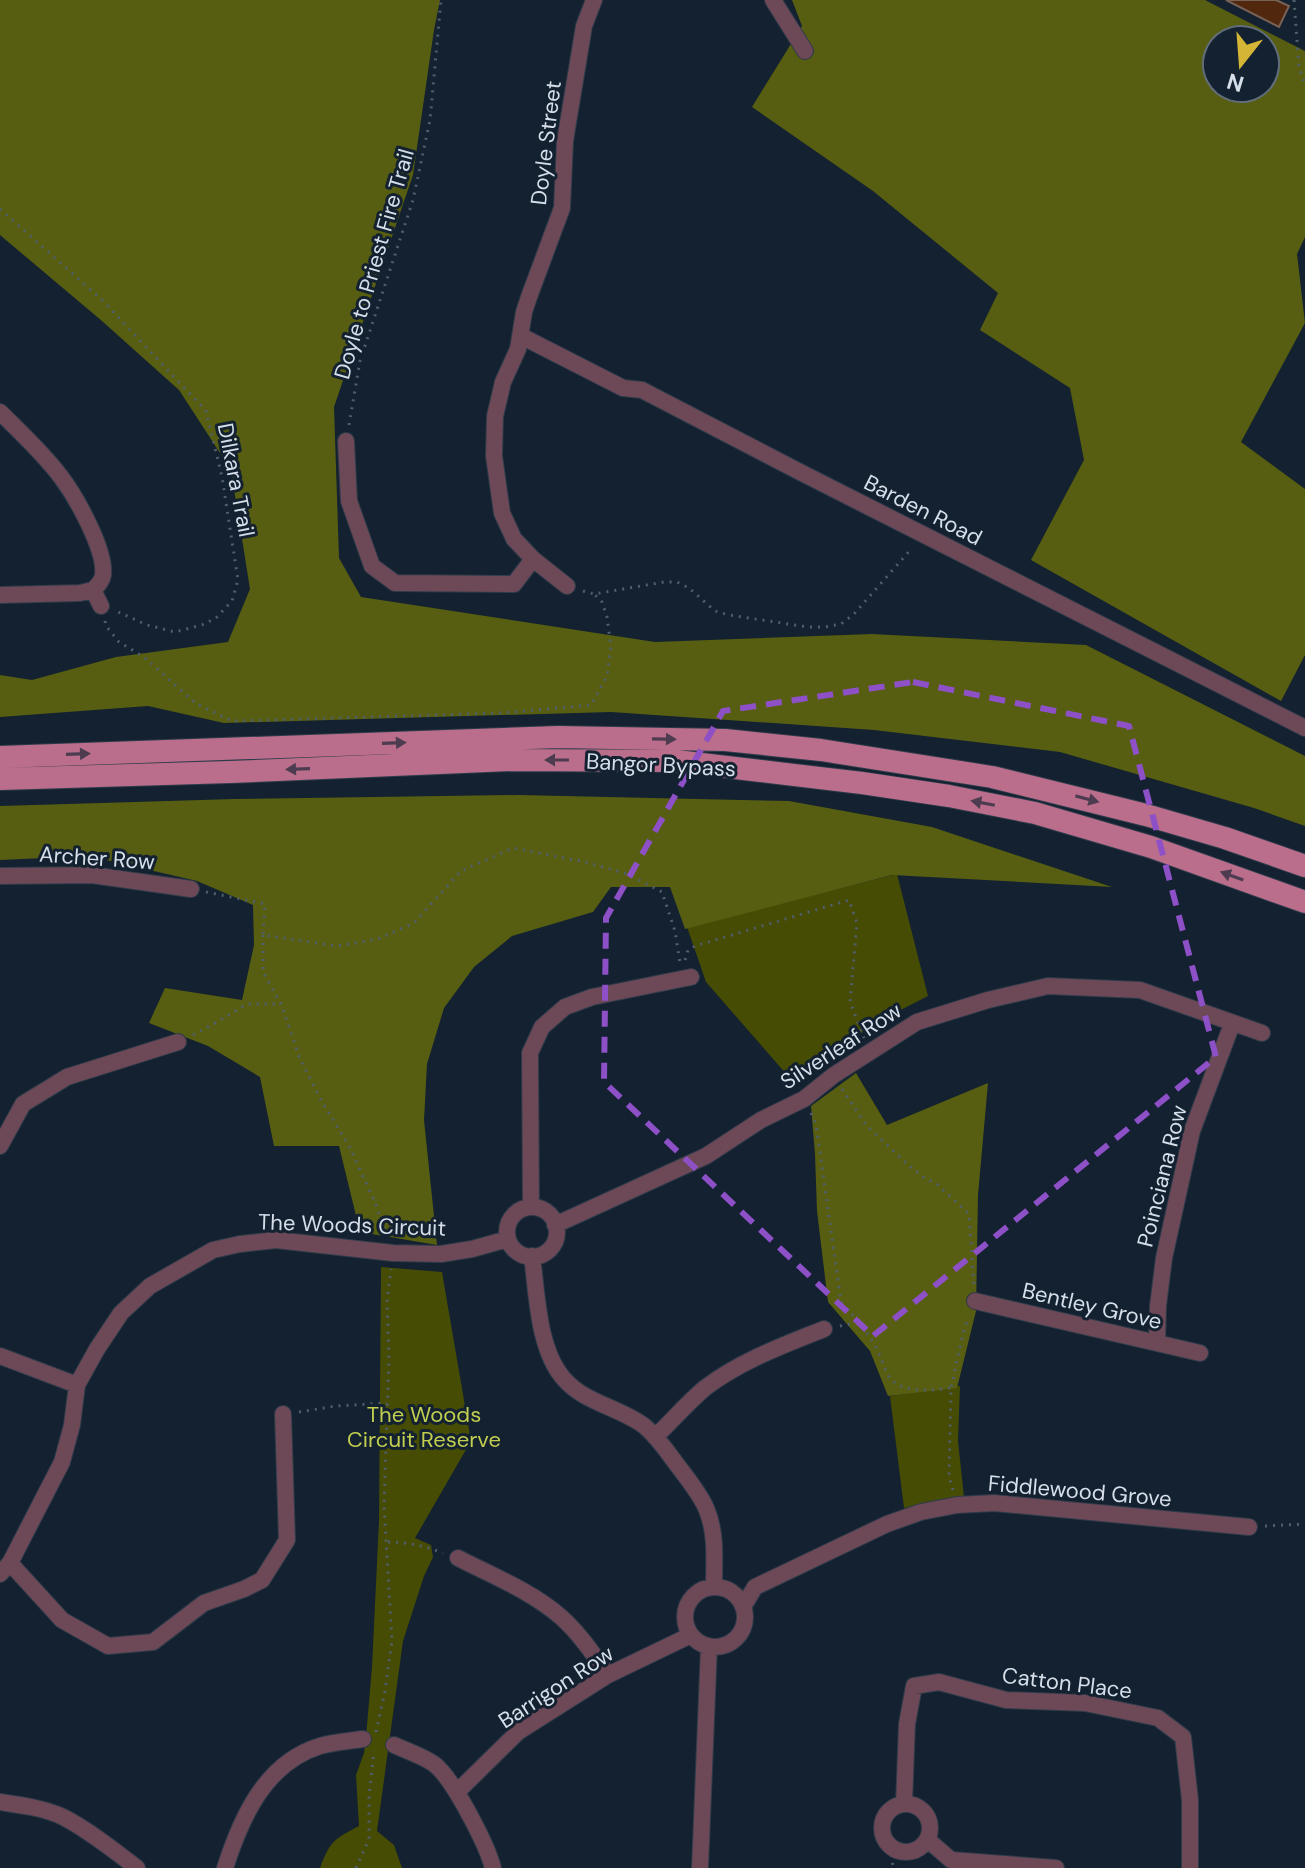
<svg xmlns="http://www.w3.org/2000/svg" width="1305" height="1868" font-family="'DM Sans',sans-serif">
<style>
.green{fill:#464c04}
.forest{fill:#575e11;fill-rule:evenodd}
.building{fill:#51270e;stroke:#786256;stroke-width:2}
.lines{fill:none;stroke-linecap:round;stroke-linejoin:round}
.minor-casing{stroke:#2e3b4a;stroke-width:18}
.major-casing{stroke:#2e3b4a;stroke-width:24}
.path{stroke:#515e6b;stroke-width:3;stroke-dasharray:2 6;stroke-linecap:butt}
.minor{stroke:#6d4856;stroke-width:16}
.major{stroke:#ba6e8b;stroke-width:22}
.oneway{fill:#4d3c50}
.marked{fill:none;stroke:#8d50c7;stroke-width:6;stroke-dasharray:16 10;stroke-linejoin:round}
.labels{text-anchor:middle;dominant-baseline:central;stroke-width:6;stroke-linejoin:round;paint-order:stroke}
.street-label{font-size:22px;fill:#d5dee9;stroke:#132130}
.park-label{font-size:22px;fill:#c1ce4f;stroke:#132130}
</style>
<rect width="100%" height="100%" fill="#132130"/>
<!-- green -->
<path class="green" d="M897,874L928,996L879,1021L829,1055L795,1084L706,982L687,927Z
M381,1267L442,1272L471,1441L415,1538L431,1545L433,1557L424,1576L403,1641L377,1831L394,1845L402,1868H320C330,1841 334,1839 359,1826L356,1775L364,1753L366,1737L372,1667L379,1521Z
M960,1386L958,1441L964,1497L904,1508L890,1396Z"/>
<!-- forest -->
<path class="forest" d="M0,0H440L434,30L413,175L334,407L339,558L361,597L655,642L872,634L1086,645L1305,756V826L1254,808L1060,752L874,730L611,712L224,723L148,706L0,717V675L32,680L116,657L228,642L250,589L231,470L179,390L102,321L0,235Z
M792,0H1205L1305,51V237L1297,254L1305,323L1241,442L1305,489V655L1281,701L1031,560L1084,460L1070,388L980,330L998,293L873,191L752,107L802,26ZM1217,40H1265V88H1217Z
M518,795L789,801L932,827L1112,887L892,875L685,929L670,887H611L593,912L512,936L474,967L444,1008L427,1064L424,1120L437,1245L360,1232L339,1146H274L260,1077L208,1046L149,1023L165,988L242,1000L254,945L253,905L197,881L89,856L0,860V806L235,799Z
M856,1073L887,1125L988,1083L978,1195L976,1311L957,1388L888,1396L870,1351L828,1302L817,1211L815,1154L811,1106Z"/>
<!-- building -->
<path class="building" d="M1226,0H1276L1289,6L1279,27Z"/>
<g class="lines">
<defs>
<path id="minor" d="M773,0L805,51
M521,336L623,388L642,390L800,472L1305,728
M0,412C21,433 43,453 61,477C76,497 106,550 103,575C102,582 97,586 93,590L101,606
M346,441L349,501L372,566L395,583L514,584L533,559L514,539L502,513L494,456L495,416L503,382L518,349L524,312L529,297L562,208L565,141L584,26L594,0
M533,559L567,586
M0,595L80,593L93,590
M0,876L92,875L191,889
M0,1146L23,1104L67,1077L178,1042
M531,1207L530,1053L542,1027L565,1007L592,997L691,977
M507 1232a25 25 0 1 1 50 0a25 25 0 1 1-50 0Z
M555,1225L706,1156L761,1120L804,1099L834,1075L917,1022L988,1000L1048,986L1140,990L1262,1033
M532,1256C537,1294 538,1350 564,1379C585,1403 618,1407 643,1425C656,1435 666,1450 675,1462C686,1477 699,1492 706,1508C717,1533 714,1561 714,1587
M975,1301L1200,1353
M1157,1343L1158,1306L1164,1258L1192,1131L1232,1024
M0,1356L77,1385
M655,1437C672,1421 687,1403 705,1388C740,1361 784,1345 824,1329
M458,1558C493,1576 531,1591 561,1617C580,1634 594,1655 608,1675
M10,1563L62,1620L108,1646L153,1642L204,1603L244,1589L262,1580L287,1540L283,1414
M0,1574L10,1563L62,1462L72,1425L77,1385L97,1349L121,1313L150,1286L213,1250L240,1244L276,1240L393,1253L441,1254L472,1249L508,1239
M685 1617a30 30 0 1 1 60 0a30 30 0 1 1-60 0Z
M743,1607L755,1587L887,1524L921,1512L957,1505L994,1503L1249,1527
M394,1745C407,1751 423,1756 434,1764C453,1778 487,1845 493,1868
M457,1792L518,1732L608,1675L691,1635
M0,1802C20,1805 44,1808 63,1817C87,1829 115,1851 137,1868
M882 1828a24 24 0 1 1 48 0a24 24 0 1 1-48 0Z
M904,1804L907,1724L914,1686L939,1682L1006,1700L1085,1703L1158,1718L1183,1737L1190,1800V1868
M928,1840L951,1860L1056,1868
M225,1868C241,1818 265,1763 320,1746C334,1742 349,1741 363,1739
M700,1868L709,1646"/>
<path id="major" d="M0,757L558,737L725,740L821,750L992,777L1146,815L1225,838L1305,866
M0,779L230,772L511,760L676,761L862,783L949,796L1035,813L1151,847L1305,902"/>
</defs>
<!-- minor casing -->
<use href="#minor" class="minor-casing"/>
<!-- major casing -->
<use href="#major" class="major-casing"/>
<!-- path -->
<path class="path" d="M1294,0L1299,67L1305,85
M0,209L104,302L206,411L222,477L238,580L232,601L216,618L202,625L175,632L147,625L116,611
M349,425L360,361L413,200L430,120L441,0
M583,591L594,594L664,582H677L689,588L715,611L729,615L808,627H825L841,624L854,614L912,548
M105,621L106,626L119,642L144,657L195,703L232,721L502,713L591,705L607,676L611,647L607,617L602,602L594,594
M206,892L265,904L263,935L337,946L378,939L414,923L461,871L513,848L585,862L628,874L662,892L675,931L680,963
M263,935V972L281,1004L300,1059L321,1100L349,1146L375,1202L386,1235
M685,960L688,950L695,946L849,900L857,923L850,1002L864,1038
M193,1035L217,1022L247,1004H281
M842,1089L866,1125L906,1163L923,1177L938,1185L969,1214L974,1287
M811,1113L816,1124L841,1302C854,1316 866,1330 875,1346C881,1355 883,1366 888,1375C900,1395 931,1390 951,1388
M840,1326L860,1322
M299,1412L336,1406L387,1403
M953,1490L949,1477L951,1388L964,1329L969,1317
M1265,1526L1305,1524
M388,1542C408,1542 425,1546 443,1553
M376,1732L385,1691L392,1641L384,1506L389,1359L387,1301L391,1269
M891,1847L893,1868
M356,1868L369,1839V1796L374,1751"/>
<!-- minor -->
<use href="#minor" class="minor"/>
<!-- major -->
<use href="#major" class="major"/>
</g>
<!-- one-way arrows -->
<defs><path id="oneway-solid" d="M-6-.8H1V-3.2L6.5 0L1 3.2V.8H-6Z" transform="scale(2)"/></defs>
<g class="oneway">
<use href="#oneway-solid" transform="translate(664 739) rotate(1)"/>
<use href="#oneway-solid" transform="translate(394 743) rotate(-2)"/>
<use href="#oneway-solid" transform="translate(78 754) rotate(-2)"/>
<use href="#oneway-solid" transform="translate(557 760) rotate(-180)"/>
<use href="#oneway-solid" transform="translate(298 769) rotate(178)"/>
<use href="#oneway-solid" transform="translate(1087 799) rotate(15)"/>
<use href="#oneway-solid" transform="translate(983 803) rotate(-169)"/>
<use href="#oneway-solid" transform="translate(1232 876) rotate(-160)"/>
</g>
<!-- marked area -->
<path class="marked" d="M913,682L1129,726L1216,1057L873,1336L604,1082L606,918L723,711Z"/>
<g class="labels">
<!-- street labels -->
<g class="street-label">
<text transform="translate(546 143) rotate(-83)">Doyle Street</text>
<text transform="translate(374 264) rotate(-74)">Doyle to Priest Fire Trail</text>
<text transform="translate(236 480) rotate(79)">Dilkara Trail</text>
<text transform="translate(923 510) rotate(27)">Barden Road</text>
<text transform="translate(661 765) rotate(3)">Bangor Bypass</text>
<text transform="translate(97 858) rotate(4)">Archer Row</text>
<text transform="translate(841 1046) rotate(-33)">Silverleaf Row</text>
<text transform="translate(1162 1176) rotate(-76)">Poinciana Row</text>
<text transform="translate(352 1225) rotate(2)">The Woods Circuit</text>
<text transform="translate(1092 1306) rotate(13)">Bentley Grove</text>
<text transform="translate(1080 1491) rotate(5)">Fiddlewood Grove</text>
<text transform="translate(1067 1683) rotate(7)">Catton Place</text>
<text transform="translate(556 1687) rotate(-33)">Barrigon Row</text>
</g>
<!-- park labels -->
<g class="park-label">
<text x="424" y="1414">The Woods<tspan x="424" dy="25">Circuit Reserve</tspan></text>
</g>
</g>
<!-- north arrow -->
<g transform="translate(1241 64) rotate(197)"><circle r="38" fill="#132130" stroke="#616d7a" stroke-width="2"/>
<path d="M0-6L14 30L0 20L-14 30Z" fill="#d5b535"/>
<text y="-12" font-size="22" font-weight="bold" text-anchor="middle" fill="#d5dee9">N</text>
</g>
</svg>
